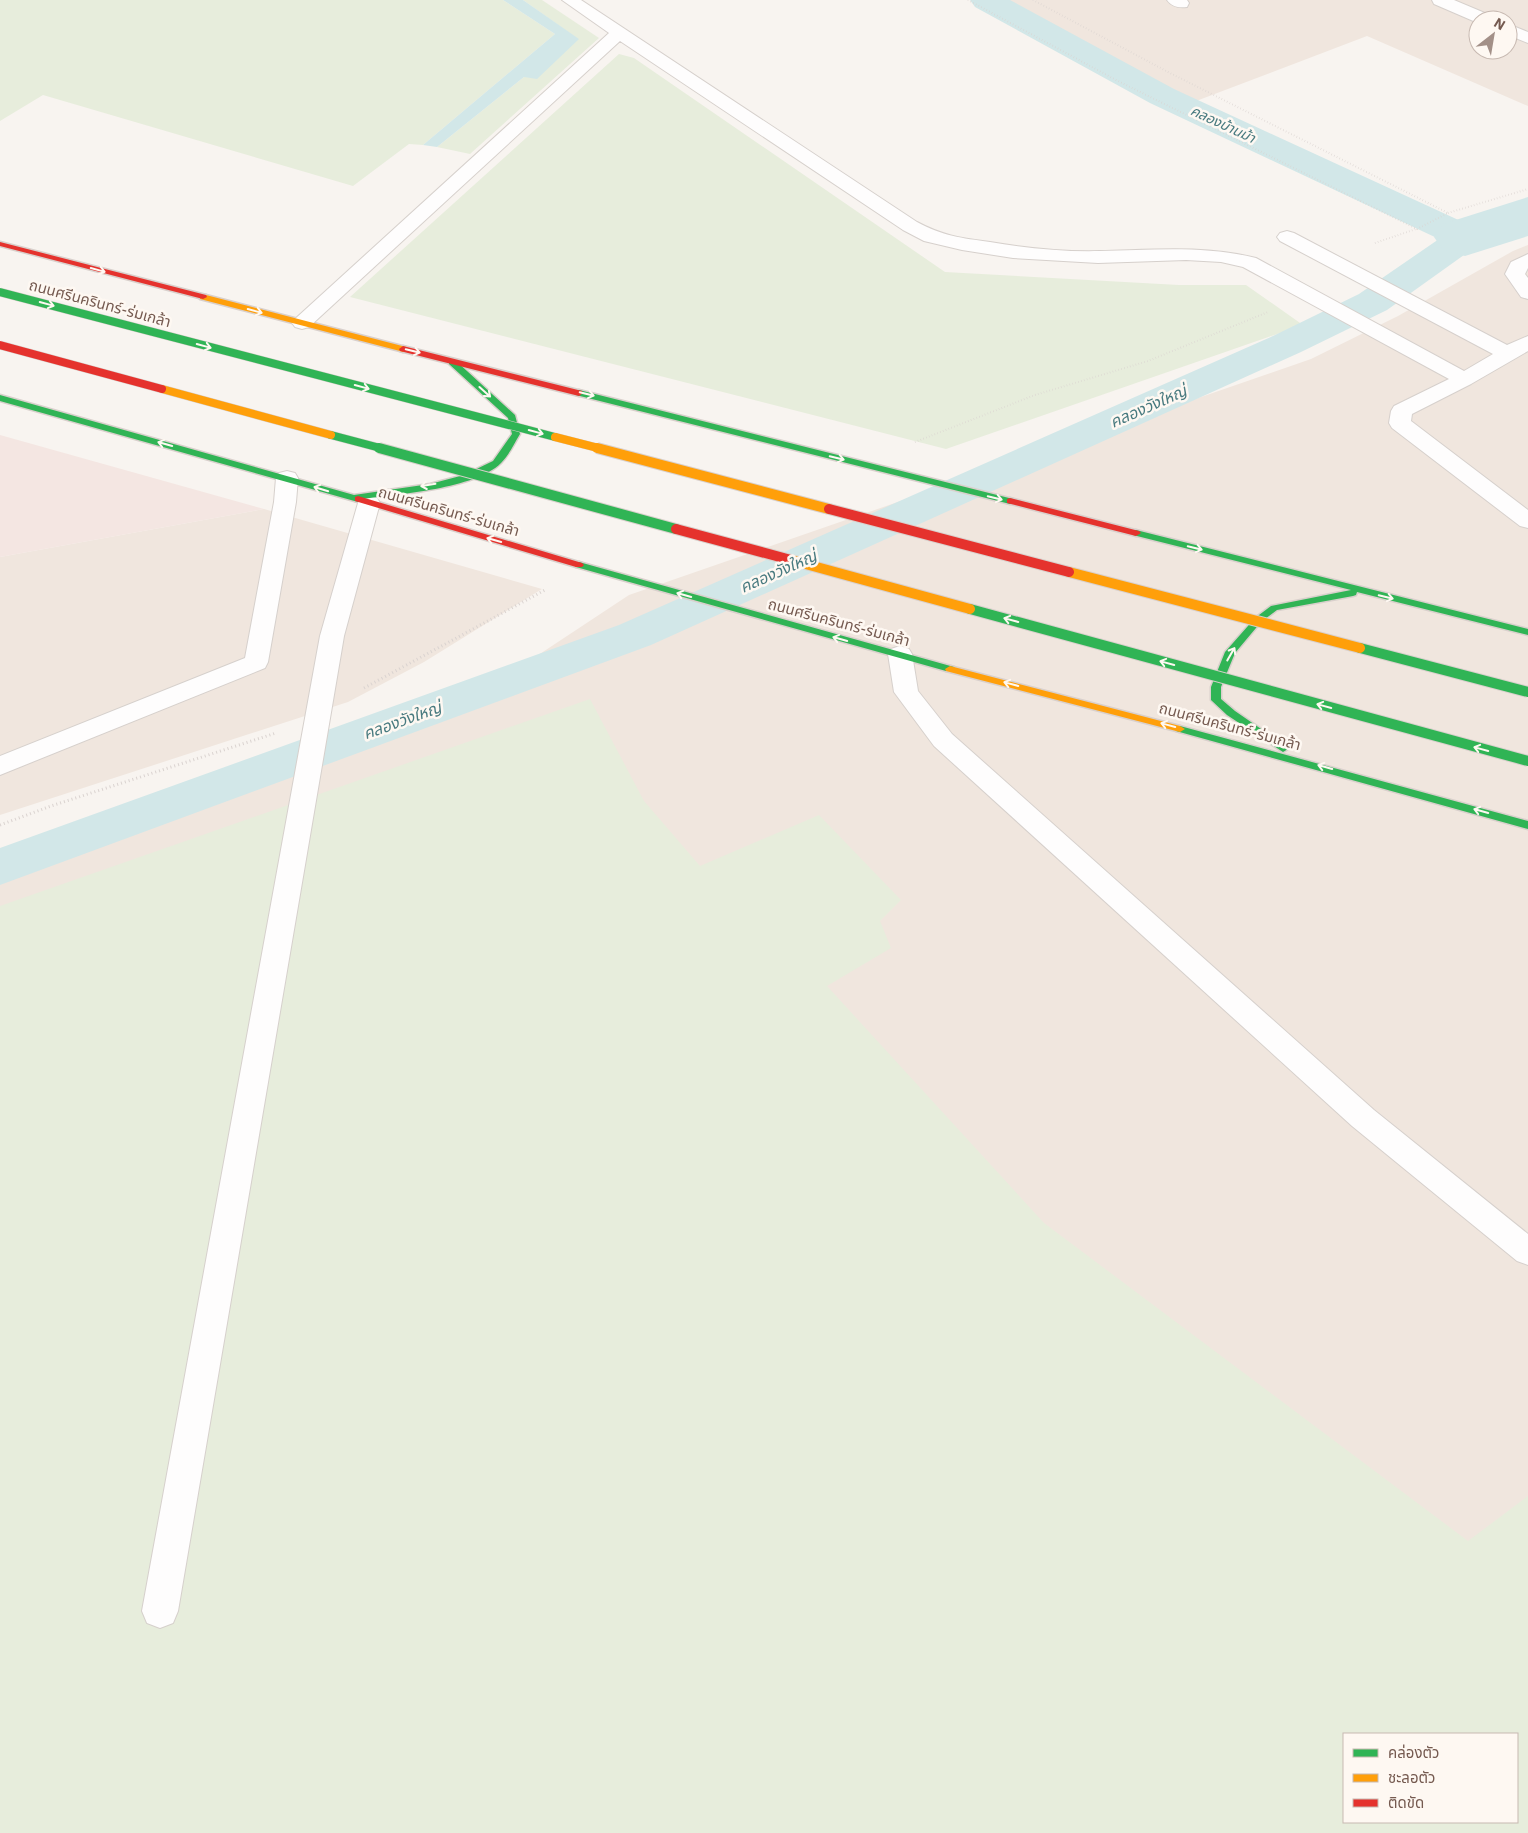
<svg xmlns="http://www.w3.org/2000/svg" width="1528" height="1833" font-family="'IBM Plex Sans','Noto Sans Thai',sans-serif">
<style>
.residential{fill:#f0e6de;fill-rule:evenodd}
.commercial{fill:#f4e6e2}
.green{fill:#e7eddc;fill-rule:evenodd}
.water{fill:#d2e7e8}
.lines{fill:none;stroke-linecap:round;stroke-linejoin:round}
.canal{fill:#d2e7e8;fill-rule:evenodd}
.river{fill:#d2e7e8;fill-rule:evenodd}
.lane-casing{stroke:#d6d0cc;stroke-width:2}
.street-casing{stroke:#d6d0cc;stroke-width:2}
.fast-casing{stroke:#d9d0cc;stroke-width:3}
.slow-casing{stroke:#d9d0cc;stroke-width:3}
.jam-casing{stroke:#d9d0cc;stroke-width:3}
.path-far1{stroke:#dad3d0;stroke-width:2;stroke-dasharray:0.5 2.5;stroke-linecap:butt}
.path{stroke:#dad3d0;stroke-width:3;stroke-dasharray:1 3;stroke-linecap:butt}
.lane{fill:#fefdfd;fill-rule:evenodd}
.street{fill:#fefdfd;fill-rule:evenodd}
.fast{fill:#30b455;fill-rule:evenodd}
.slow{fill:#ff9f0a;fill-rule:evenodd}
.jam{fill:#e5322d;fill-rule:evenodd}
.fast-bridge-far1-casing{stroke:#d9d0cc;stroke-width:9;stroke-linecap:butt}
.fast-bridge-casing{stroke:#d9d0cc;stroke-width:12;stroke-linecap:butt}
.slow-bridge-far1-casing{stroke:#d9d0cc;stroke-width:9;stroke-linecap:butt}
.slow-bridge-casing{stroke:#d9d0cc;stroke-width:12;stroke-linecap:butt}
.jam-bridge-far1-casing{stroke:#d9d0cc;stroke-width:9;stroke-linecap:butt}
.jam-bridge-casing{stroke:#d9d0cc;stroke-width:12;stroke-linecap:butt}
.fast-bridge-far1{stroke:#30b455;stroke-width:8}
.fast-bridge{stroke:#30b455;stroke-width:10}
.slow-bridge-far1{stroke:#ff9f0a;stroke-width:8}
.slow-bridge{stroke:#ff9f0a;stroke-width:10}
.jam-bridge-far1{stroke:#e5322d;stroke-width:8}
.jam-bridge{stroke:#e5322d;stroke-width:10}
.oneway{stroke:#fef8f2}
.labels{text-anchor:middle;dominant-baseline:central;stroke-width:5;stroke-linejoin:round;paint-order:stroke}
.far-water-label{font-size:14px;font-style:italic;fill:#487a7f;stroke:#fef8f2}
.street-label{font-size:15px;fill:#755a50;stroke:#fef8f2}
.water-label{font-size:16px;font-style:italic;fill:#487a7f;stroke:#fef8f2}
</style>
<rect width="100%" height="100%" fill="#f8f4f0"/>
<!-- residential -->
<path class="residential" d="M996,0H1528V106L1367,36L1183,106ZM1478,20H1508V50H1478Z
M1528,245V1833H0V868L449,714L629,595L1311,359L1398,316L1513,251ZM1344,1734H1517V1822H1344Z
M264,509L542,589L424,662L348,702L0,815V557Z"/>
<!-- commercial -->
<path class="commercial" d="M0,435L264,509L0,557Z"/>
<!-- green -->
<path class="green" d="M0,0H503L555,34L423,145L409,144L353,186L43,95L0,121Z
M523,0H542L599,38L470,154L437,147L524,77L578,39Z
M619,54L634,58L945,272L1179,285H1246L1303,325L946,449L350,297Z
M590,699L644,801L700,866L819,815L901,900L880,921L891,948L827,986L1044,1223L1468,1541L1528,1496V1833H0V906ZM1344,1734H1517V1822H1344Z"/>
<!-- water -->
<path class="water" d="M503,0H523L579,39L537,79L524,77L437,147L423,145L555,34Z"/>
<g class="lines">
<!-- canal -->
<path class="canal" d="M970,0H1010L1174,89L1478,229L1483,237L1478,245L1387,310L1301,352L651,645L0,885V848L619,625L1273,336L1359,294L1439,239L1150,103L975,7Z"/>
<!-- river -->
<path class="river" d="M1528,197V236L1465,256L1443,250L1434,237L1443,224Z"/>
<defs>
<path id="lane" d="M1528,254V268L1525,274L1528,278V299L1521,297L1505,274L1511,262Z"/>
<path id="street" d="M562,0H581L917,222C943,236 961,238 990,242C1026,248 1064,252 1100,251C1153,250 1204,245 1256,258L1464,371L1493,354L1280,241L1277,237L1280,233L1287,231L1294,233L1507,345L1528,336V351L1471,384L1412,414L1411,421L1528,510V528L1520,526L1392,428L1389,423L1391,411L1394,406L1449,379L1243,267L1221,262L1186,260L1098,263L1013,258L962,250L924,241L903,230L620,41L309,327L302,329L295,327L292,323L295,319L609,33Z
M1167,0H1187L1189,3L1187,7C1179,8 1172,7 1167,0Z
M1432,0H1454L1492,16L1494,20H1478V23L1434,4Z
M1508,24L1528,32V43L1508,35Z
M287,471L295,473L298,478L296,502L268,662L265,668L0,775V756L245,658L274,502L276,478L279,473Z
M369,496L377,498L380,503L344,636L178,1611L173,1623L160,1628L147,1623L142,1611L320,636L358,503L361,498Z
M900,646L909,649L912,654L918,691L952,734L1374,1110L1528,1234V1265L1517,1261L1352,1126L934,746L894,692L888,654L891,649Z"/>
<path id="fast" d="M452,359L455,360L515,415L520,434C514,444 509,455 501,463C475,489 398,494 363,499L358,502L0,401V395L354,495L430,484L464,475L493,461L512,434L508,418L449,364V360Z
M579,390L1013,499L1015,501L1010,504L576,395V391Z
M1136,530L1528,629V635L1357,592L1356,595L1353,596L1277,610L1261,622L1235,653L1221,687V699L1235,711L1287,747L1288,749L1283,752L1227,715L1211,700V687L1225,652L1255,618L1271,606L1351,590L1133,535V531Z
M579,562L954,667L955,669L954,671H946L576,567L574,565Z
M1180,726L1528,821V829L1176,731L1175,729Z"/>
<path id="slow" d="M200,295H206L406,347L407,349L403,352L400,351L200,299Z
M950,666L1180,726L1185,729L1180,732L946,671L945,669Z"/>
<path id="jam" d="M0,242L206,295L207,297L203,299L0,246Z
M403,346L582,391L583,393L579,396L400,351L399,349Z
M358,496L582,563L584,565L582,567H576L355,501V497Z
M1010,498L1139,531L1141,533L1136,536L1007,503V499Z"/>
</defs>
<!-- lane casing -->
<use href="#lane" class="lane-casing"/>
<!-- street casing -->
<use href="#street" class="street-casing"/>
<!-- fast casing -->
<use href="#fast" class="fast-casing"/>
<!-- slow casing -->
<use href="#slow" class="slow-casing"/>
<!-- jam casing -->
<use href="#jam" class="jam-casing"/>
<!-- path-far1 -->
<path class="path-far1" d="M968,0L1116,80L1417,229L1448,213L1168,72L1033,0
M1448,213L1528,189
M1375,243L1416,229
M915,442L1035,395L1148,361L1268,312"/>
<!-- path -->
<path class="path" d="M364,688L545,590
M0,825L51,806L276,733"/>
<!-- lane -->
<use href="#lane" class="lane"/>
<!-- street -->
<use href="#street" class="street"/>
<!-- fast -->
<use href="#fast" class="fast"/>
<!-- slow -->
<use href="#slow" class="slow"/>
<!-- jam -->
<use href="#jam" class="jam"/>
<defs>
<path id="fast-bridge-far1" d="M0,292L555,437
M331,435L384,449"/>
<path id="fast-bridge" d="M379,448L676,529
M970,609L1528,761
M1360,648L1528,692"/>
<path id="slow-bridge-far1" d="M162,389L331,435
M555,437L602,449"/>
<path id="slow-bridge" d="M597,448L829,509
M791,560L970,609
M1069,572L1360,648"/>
<path id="jam-bridge-far1" d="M0,345L162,389"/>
<path id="jam-bridge" d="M829,509L1069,572
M676,529L791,560"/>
</defs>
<!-- fast-bridge-far1 casing -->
<use href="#fast-bridge-far1" class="fast-bridge-far1-casing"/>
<!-- fast-bridge casing -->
<use href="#fast-bridge" class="fast-bridge-casing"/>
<!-- slow-bridge-far1 casing -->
<use href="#slow-bridge-far1" class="slow-bridge-far1-casing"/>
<!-- slow-bridge casing -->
<use href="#slow-bridge" class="slow-bridge-casing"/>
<!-- jam-bridge-far1 casing -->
<use href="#jam-bridge-far1" class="jam-bridge-far1-casing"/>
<!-- jam-bridge casing -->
<use href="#jam-bridge" class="jam-bridge-casing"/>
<!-- fast-bridge-far1 -->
<use href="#fast-bridge-far1" class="fast-bridge-far1"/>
<!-- fast-bridge -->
<use href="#fast-bridge" class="fast-bridge"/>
<!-- slow-bridge-far1 -->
<use href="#slow-bridge-far1" class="slow-bridge-far1"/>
<!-- slow-bridge -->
<use href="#slow-bridge" class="slow-bridge"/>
<!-- jam-bridge-far1 -->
<use href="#jam-bridge-far1" class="jam-bridge-far1"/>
<!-- jam-bridge -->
<use href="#jam-bridge" class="jam-bridge"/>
</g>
<!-- one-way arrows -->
<defs><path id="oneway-shaft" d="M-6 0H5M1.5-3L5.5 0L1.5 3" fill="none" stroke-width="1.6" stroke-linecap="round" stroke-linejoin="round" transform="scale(1.25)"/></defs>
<g class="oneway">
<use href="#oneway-shaft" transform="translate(98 270) rotate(15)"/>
<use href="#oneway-shaft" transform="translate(47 304) rotate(15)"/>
<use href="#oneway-shaft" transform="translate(255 311) rotate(15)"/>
<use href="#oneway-shaft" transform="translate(204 346) rotate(15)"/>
<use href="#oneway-shaft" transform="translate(413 351) rotate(14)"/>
<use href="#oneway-shaft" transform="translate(362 387) rotate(15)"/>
<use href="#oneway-shaft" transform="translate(485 392) rotate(42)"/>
<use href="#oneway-shaft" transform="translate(587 394) rotate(14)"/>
<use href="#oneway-shaft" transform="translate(536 432) rotate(15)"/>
<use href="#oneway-shaft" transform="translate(165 444) rotate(-164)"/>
<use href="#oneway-shaft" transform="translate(837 458) rotate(14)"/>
<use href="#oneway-shaft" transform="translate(428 485) rotate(171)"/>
<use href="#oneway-shaft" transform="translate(321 489) rotate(-163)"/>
<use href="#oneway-shaft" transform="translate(995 498) rotate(14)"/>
<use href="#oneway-shaft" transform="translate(494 540) rotate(-164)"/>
<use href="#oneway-shaft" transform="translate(1195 548) rotate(14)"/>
<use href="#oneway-shaft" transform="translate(684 595) rotate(-164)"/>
<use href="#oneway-shaft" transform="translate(1386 597) rotate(14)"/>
<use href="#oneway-shaft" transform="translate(1011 620) rotate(-165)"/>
<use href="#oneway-shaft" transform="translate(840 639) rotate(-164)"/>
<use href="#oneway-shaft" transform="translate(1231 654) rotate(-60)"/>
<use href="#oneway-shaft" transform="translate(1167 663) rotate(-165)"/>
<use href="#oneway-shaft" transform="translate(1011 684) rotate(-165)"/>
<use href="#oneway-shaft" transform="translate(1324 706) rotate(-165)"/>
<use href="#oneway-shaft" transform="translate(1168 725) rotate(-165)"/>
<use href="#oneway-shaft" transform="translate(1481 749) rotate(-165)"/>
<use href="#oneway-shaft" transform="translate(1325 767) rotate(-164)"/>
<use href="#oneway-shaft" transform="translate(1481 811) rotate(-164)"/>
</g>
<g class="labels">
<!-- far-water labels -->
<g class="far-water-label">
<text transform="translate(1223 124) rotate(25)">คลองบ้านม้า</text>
</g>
<!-- street labels -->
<g class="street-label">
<text transform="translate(100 303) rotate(15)">ถนนศรีนครินทร์-ร่มเกล้า</text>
<text transform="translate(449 511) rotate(16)">ถนนศรีนครินทร์-ร่มเกล้า</text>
<text transform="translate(839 622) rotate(15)">ถนนศรีนครินทร์-ร่มเกล้า</text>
<text transform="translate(1230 726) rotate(15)">ถนนศรีนครินทร์-ร่มเกล้า</text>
</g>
<!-- water labels -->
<g class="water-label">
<text transform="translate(1148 406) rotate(-24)">คลองวังใหญ่</text>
<text transform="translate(778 571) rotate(-24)">คลองวังใหญ่</text>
<text transform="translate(402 720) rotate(-20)">คลองวังใหญ่</text>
</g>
</g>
<!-- legend -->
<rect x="1343" y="1733" width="175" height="90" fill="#fef8f2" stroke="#c7b9b1"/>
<rect x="1353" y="1749" width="25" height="8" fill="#30b455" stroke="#c7b9b1"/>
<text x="1388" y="1758" font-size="15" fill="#755a50">คล่องตัว</text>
<rect x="1353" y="1774" width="25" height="8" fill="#ff9f0a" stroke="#c7b9b1"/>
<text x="1388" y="1783" font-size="15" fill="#755a50">ชะลอตัว</text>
<rect x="1353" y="1799" width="25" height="8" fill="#e5322d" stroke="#c7b9b1"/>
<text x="1388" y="1808" font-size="15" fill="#755a50">ติดขัด</text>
<!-- north arrow -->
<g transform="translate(1493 35) rotate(31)"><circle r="24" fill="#fef8f2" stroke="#c7b9b1"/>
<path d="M0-4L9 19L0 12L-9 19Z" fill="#a39088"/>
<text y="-8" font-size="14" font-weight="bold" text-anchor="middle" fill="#755a50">N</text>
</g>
</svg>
